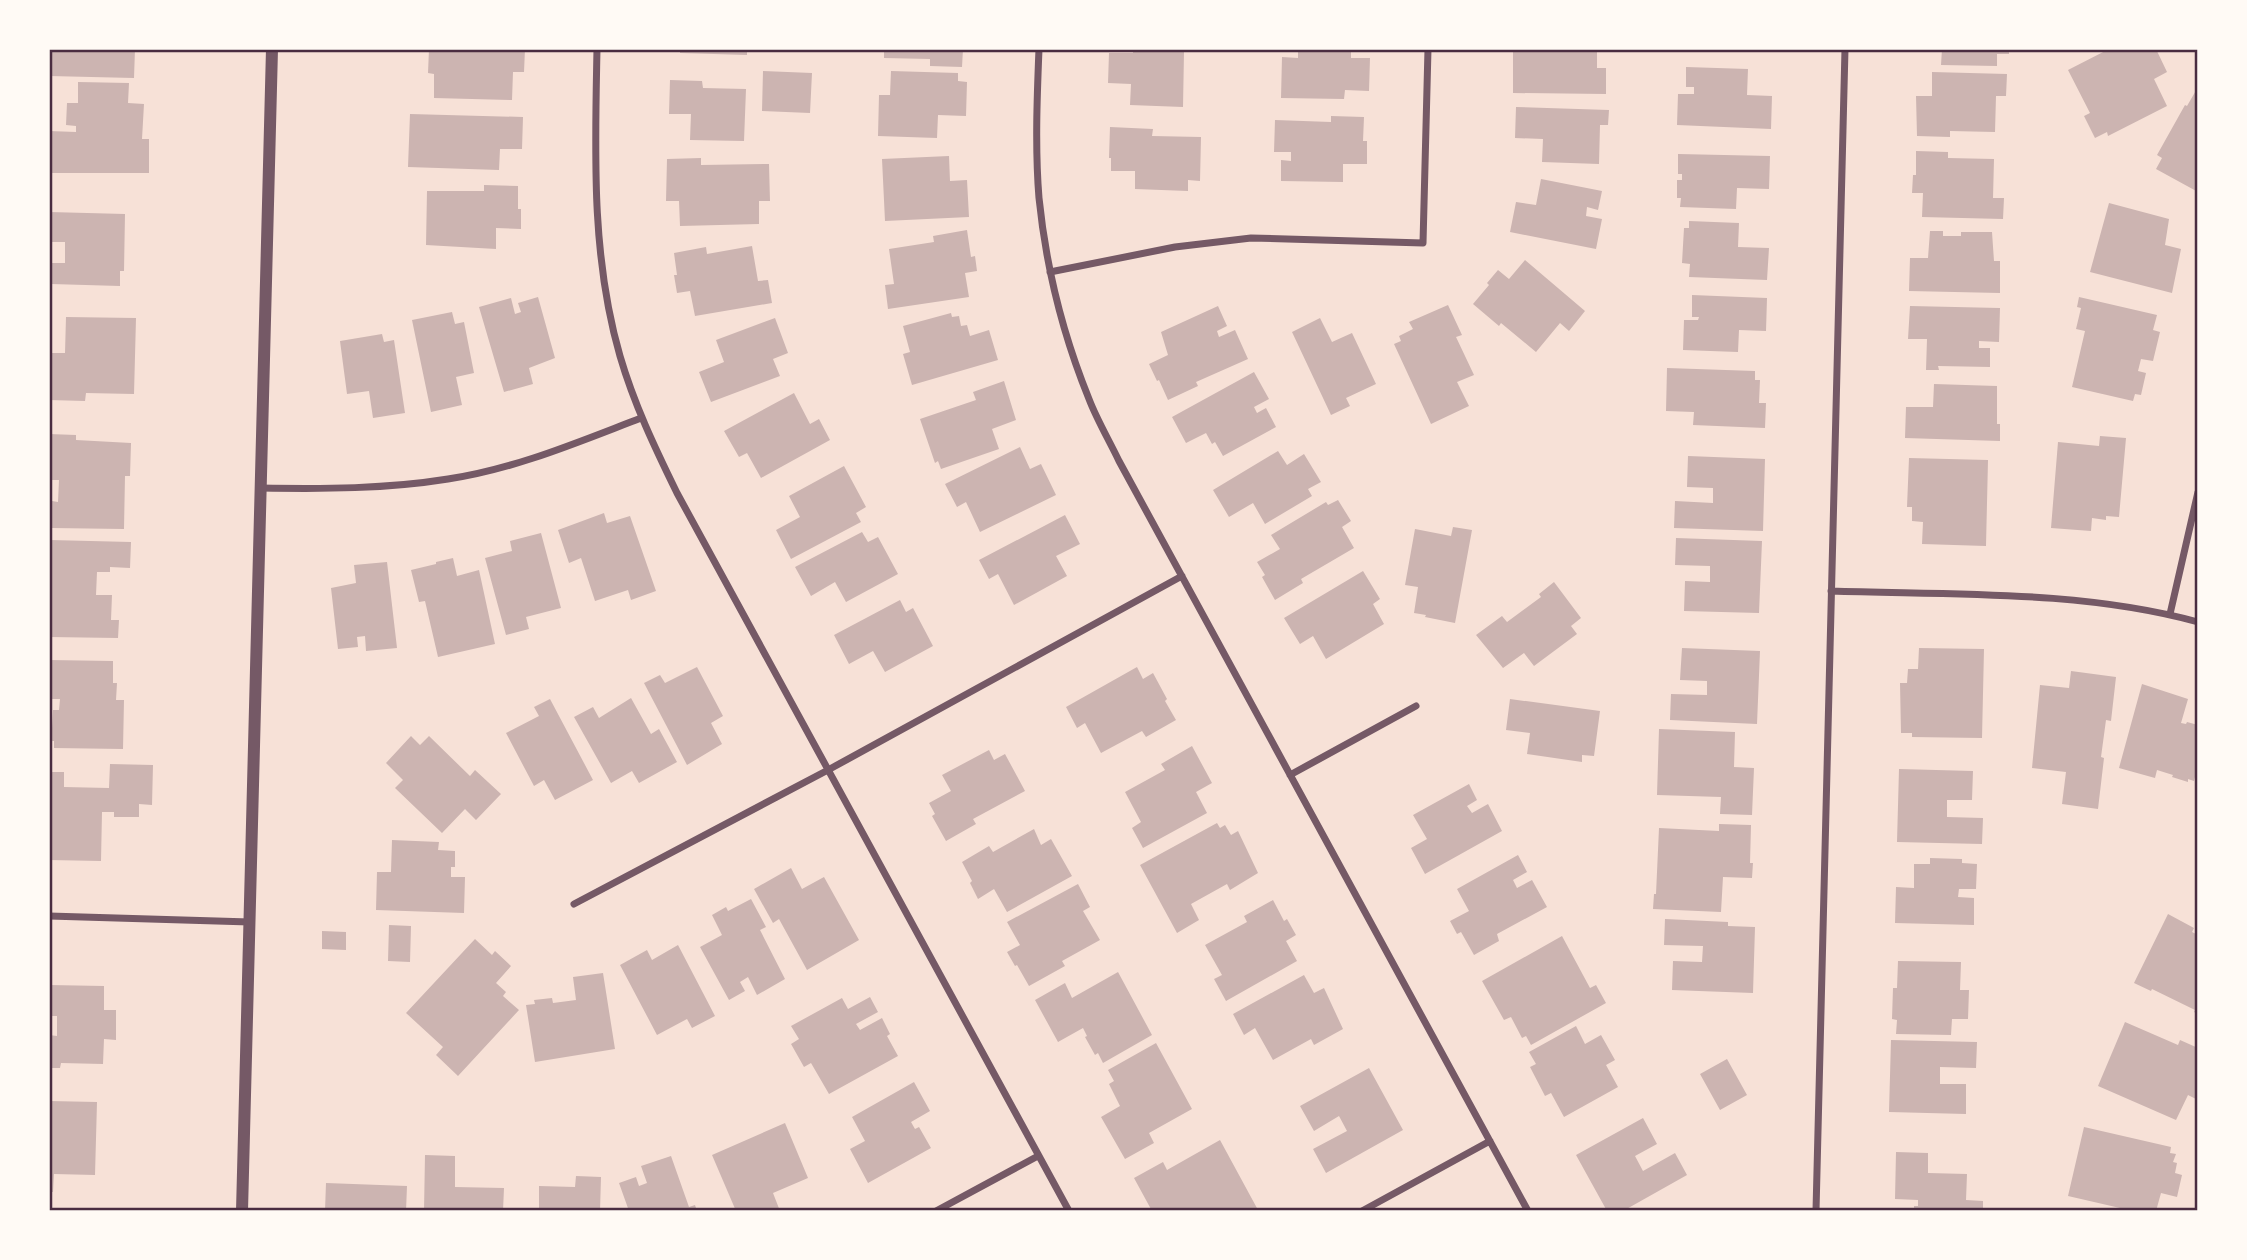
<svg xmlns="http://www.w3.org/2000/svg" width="2247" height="1260" font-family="Bitter,serif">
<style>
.building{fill:#ccb4b1}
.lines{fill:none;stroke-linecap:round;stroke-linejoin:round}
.minor{stroke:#755966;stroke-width:7}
.tertiary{stroke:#755966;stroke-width:12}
.neatline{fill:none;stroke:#4a2c40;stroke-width:2.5}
</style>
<rect width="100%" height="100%" fill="#f7e1d7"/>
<!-- building -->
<path class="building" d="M50,49H135L134,78L49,76Z
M429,49H525L524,72H513L512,100L434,98V74L428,73Z
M680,49H747V55L680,53Z
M884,49H963L962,67L930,66V59L884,58Z
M1298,49H1351V58H1370L1369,91L1345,90L1344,99L1281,98L1282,57L1298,58Z
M1536,49H1597V68H1606V94L1513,93V51H1536Z
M1942,49H2009V54H1997V66L1941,65Z
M2109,49H2156L2167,72L2154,79L2167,106L2108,136L2107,132L2095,138L2084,116L2090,113L2068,70Z
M1133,50L1184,52L1183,107L1130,105L1131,84L1108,83L1109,53H1133Z
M1686,67L1748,69L1747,95L1772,96L1771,129L1677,125L1678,94H1694V87H1686Z
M763,71L812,73L810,113L762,111Z
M891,71L958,73V81L967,82L966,116L938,115L937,138L878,136L879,95H890Z
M1932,72L2007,74L2006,96H1996L1995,132L1950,131V137L1917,136L1916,96H1932Z
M670,80L702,81L703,88L746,89L744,141L690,140L691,114H669Z
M78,82L129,83L128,103L144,104L142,139H149V173H49V131L76,132V126L66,125L67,103H78Z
M2198,87V192L2156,169L2162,158L2157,155L2185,105L2187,106Z
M1516,107L1609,110L1608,125H1600L1599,164L1542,162L1543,139L1515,138Z
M410,114L523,117L522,149H500L499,170L408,167Z
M1331,116L1364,117L1363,141H1367V164H1343V182L1281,181V160L1291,161V152H1274L1275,120L1331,122Z
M1110,127L1153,129L1152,136L1201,137L1200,181L1188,180V191L1135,189V171H1111V158H1109Z
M1916,151L1948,152V158L1994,159L1993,198H2004L2003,219L1922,217L1923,193H1912L1913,175H1916Z
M1678,154L1770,156L1769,189L1737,188L1736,209L1680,207L1681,198H1677V180H1682V174H1678Z
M949,156L950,181L967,180L969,217L885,221L882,159Z
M701,158V165L769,164L770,201H759V224L680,226L679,201H666L667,159Z
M1541,179L1602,191L1598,210L1587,207L1586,216L1602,219L1596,249L1510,232L1516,202L1536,205Z
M484,185L518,186V209H521V229L496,228V249L426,245L427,191H484Z
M2109,203L2169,219L2165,245L2181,249L2172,293L2090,272Z
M49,212L125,214L124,271H120V286L51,284V263H65V242H49Z
M1689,221L1739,223L1738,247L1769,248L1767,280L1689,277L1690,264L1682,263L1684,228H1689Z
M967,230L971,257L975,256L977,271L965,273L969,297L888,309L885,285L894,284L889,249L934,242L933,236Z
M1930,231H1943V236H1961V232H1992L1994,261H2000V293L1909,291L1910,258H1928Z
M752,246L758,281L768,280L772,303L695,316L690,291L677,293L674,275H677L674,253L706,247L707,254Z
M1525,260L1585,311L1569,331L1560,323L1536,352L1501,323L1499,326L1473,304L1489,285L1487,283L1498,270L1509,279Z
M1692,295L1767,298L1766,331L1739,330L1738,352L1683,350L1684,320H1698L1699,317H1692Z
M538,297L555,358L529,368L533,384L504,392L479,307L511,298L515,314L521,312L518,303Z
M2079,297L2157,315L2153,330L2160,332L2153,361L2141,359L2138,371L2146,373L2141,395L2135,394L2133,401L2072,387L2085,331L2076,329L2081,308L2077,307Z
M1448,305L1462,335L1456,337L1474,375L1457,382L1469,406L1431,424L1394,344L1401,341L1399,336L1413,329L1409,322Z
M1218,306L1227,326L1217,331L1219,337L1235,330L1248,359L1196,382L1198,386L1168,400L1159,380L1157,381L1149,364L1168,355L1161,332Z
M1910,306L2000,308L1999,342L1979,341V348H1990V367L1938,366L1939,370H1926L1927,339H1908Z
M452,312L455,324L464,322L474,373L456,377L462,405L431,412L412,320Z
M951,313L952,317L959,316L961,326L967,325L970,336L989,330L998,360L912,385L903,354L910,352L903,326Z
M66,317L136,318L134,394L86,393L85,401L49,400V353H65Z
M775,318L788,353L773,359L780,376L711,402L699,372L724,362L716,340Z
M1320,318L1332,342L1352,333L1376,384L1346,398L1350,406L1331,415L1292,332Z
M382,334L384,342L394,340L405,413L373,418L369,391L347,394L340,341Z
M1667,368L1755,371V380H1760L1759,403H1766L1765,428L1693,425L1694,412L1666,411Z
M1254,372L1269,399L1254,407L1257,413L1266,408L1276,427L1223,456L1215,442L1212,444L1206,433L1186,443L1172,417Z
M1004,381L1016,420L992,429L999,449L941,469L938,461L935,463L920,419L976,400L973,392Z
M1934,384L1997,386V424H2000V441L1905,438L1906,407H1933Z
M794,393L810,424L819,419L830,440L761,478L747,453L739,457L724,431Z
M49,434L76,435V440L131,443L130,476H125L124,529L52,528V501L58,502L59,480H49Z
M2100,436L2126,438L2119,517L2106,516V520L2092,518L2091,531L2051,528L2058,442L2099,446Z
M1020,447L1030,469L1041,464L1056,495L980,532L966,502L957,507L945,484Z
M1278,451L1287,465L1304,454L1321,482L1308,489L1312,496L1265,524L1253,503L1229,517L1213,490Z
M1688,456L1765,459L1763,531L1674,528L1675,501L1713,503V488L1687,487Z
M1909,458L1988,460L1986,546L1922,544L1923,522L1912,521V507H1907Z
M844,466L866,507L856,513L861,522L791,559L776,530L800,517L789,496Z
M1338,500L1351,521L1342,527L1354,548L1301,579L1303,583L1275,600L1262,577L1265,575L1257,562L1280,549L1271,535L1326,502L1328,505Z
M604,513L607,523L630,516L656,591L631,600L628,590L595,601L581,558L569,563L558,530Z
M1065,515L1080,544L1056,556L1067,576L1014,605L998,574L989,579L979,560Z
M1453,527L1472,530L1455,623L1425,617L1426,615L1414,613L1418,587L1405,585L1415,529L1451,536Z
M862,532L868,542L878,537L898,574L846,602L835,582L811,596L795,567Z
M541,533L561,608L526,617L529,629L506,635L485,558L512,551L510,541Z
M1676,538L1762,541L1759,613L1684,611L1685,581L1710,582V566L1675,565Z
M50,540L131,542L130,568L110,567V572H97L96,595H112L111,620H119L118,638L49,637Z
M453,558L457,576L479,570L495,644L438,657L425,601L419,602L411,570L436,564V562Z
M387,562L397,648L366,651L365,636L357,637L358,647L338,649L331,588L356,583L354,565Z
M1363,571L1380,599L1373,604L1384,624L1326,659L1313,636L1300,644L1284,618Z
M1554,582L1581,618L1571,626L1577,634L1534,666L1524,653L1503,668L1476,635L1502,616L1507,622L1541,597L1539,594Z
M900,600L906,612L913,608L933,646L885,672L873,651L849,664L834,635Z
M1682,648L1760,651L1757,724L1670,720L1671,694L1707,695V681L1680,680Z
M1919,648L1984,649L1982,738L1912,737V733H1901L1900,683H1907L1908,669H1918Z
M49,660L113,661V683H117L116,700H124L123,749L54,748V741H49V728H52L53,710H59L60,699H49Z
M697,667L723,716L711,723L722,744L687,765L644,683L660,675L665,683Z
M1137,667L1143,679L1153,673L1167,699L1165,701L1176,720L1146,737L1142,731L1101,753L1085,723L1077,728L1066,707Z
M2071,671L2116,677L2111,721L2106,720L2101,757L2104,758L2098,809L2062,804L2066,772L2032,768L2040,685L2069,688Z
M2142,684L2188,699L2181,723L2186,724L2187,722L2198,725V765L2194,781L2188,779V782L2172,777L2173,775L2157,770L2155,778L2119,768Z
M631,698L651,734L659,729L677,762L639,783L632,771L611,783L574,717L593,707L599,718Z
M550,699L593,780L555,800L544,780L534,786L506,733L539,716L534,707Z
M1510,699L1600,711L1594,756L1582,755V762L1527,754L1530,733L1506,730Z
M1659,729L1735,732L1734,767L1754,768L1752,815L1720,814L1721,797L1657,795Z
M411,736L420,745L429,736L470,776L475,770L501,794L476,820L465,809L442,833L395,788L403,780L386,763Z
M1192,746L1212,783L1196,792L1207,813L1143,848L1132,828L1141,822L1125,792L1165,770L1161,764Z
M989,750L994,760L1005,754L1025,791L973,819L976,824L946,841L932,816L935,814L929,803L951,791L942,775Z
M110,764L153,765L152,805L139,804V817H114V812H102L101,861L49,860V772H64V787L109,788Z
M1899,769L1973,771L1972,800H1947V817L1983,818L1982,844L1897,842Z
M1469,784L1477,800L1467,806L1472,813L1488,804L1502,831L1425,874L1411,848L1427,839L1413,815Z
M1217,823L1220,828L1225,825L1231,835L1238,831L1258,873L1230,890L1227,884L1191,904L1199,920L1177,933L1140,865Z
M1719,824L1751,825L1750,863H1753L1752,878L1723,877L1721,912L1653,909L1654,894H1656L1659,828L1719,831Z
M1034,829L1041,845L1051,839L1072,876L1007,912L994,889L978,899L970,883L972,881L962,862L989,846L993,852Z
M392,840L439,842L438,850L455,851V867H451V877H465L464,913L376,910L377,872H391Z
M1518,855L1527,872L1513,880L1517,888L1532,880L1547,907L1497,934L1499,941L1474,955L1461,932L1457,934L1450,921L1469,911L1457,889Z
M1930,858L1962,859V863L1977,864L1976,889H1959L1958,897L1974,898V925L1895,923L1896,887L1914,888V864H1930Z
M791,868L802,889L824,877L859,940L807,970L779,919L773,923L754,889Z
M1078,884L1090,907L1083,911L1100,940L1062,961L1065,966L1029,986L1017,965L1015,966L1007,952L1020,945L1007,922Z
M751,899L766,927L760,930L785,979L757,995L748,977L740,982L745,991L729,1000L700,947L722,935L712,915L726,907L728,911Z
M1273,900L1284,921L1287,919L1296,935L1286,941L1297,961L1226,1001L1214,979L1222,975L1205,945L1247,922L1244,916Z
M2168,914L2194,928L2192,932L2198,935V1014L2194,1012L2195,1010L2152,989L2151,991L2134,983Z
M1665,919L1728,922V926L1755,927L1753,993L1672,990L1673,961L1702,962L1703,946L1664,945Z
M389,925L411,926L410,962L388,961Z
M322,931L346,932V950L322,949Z
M1562,936L1590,988L1596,985L1606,1003L1531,1045L1526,1036L1522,1038L1511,1017L1504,1020L1482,981Z
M475,939L492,955L495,951L511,966L496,983L506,992L503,996L519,1010L458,1076L436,1055L443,1047L406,1013Z
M678,945L715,1016L692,1028L687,1019L657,1035L620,965L647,950L652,960Z
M1898,961L1961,962L1960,990H1969L1968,1019H1952L1951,1035L1896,1034L1897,1020L1892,1019L1893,988H1897Z
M1118,972L1152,1035L1103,1063L1098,1053L1095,1055L1085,1037L1087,1036L1083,1028L1058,1042L1035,1000L1065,983L1072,998Z
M603,973L615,1049L535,1062L526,1005L535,1004L534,1000L552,998L553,1003L576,1000L573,977Z
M1304,975L1314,993L1324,988L1343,1029L1314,1045L1311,1039L1273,1060L1255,1028L1244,1035L1233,1014Z
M49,985L104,986V1010H116V1040L104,1039L103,1064L61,1063L60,1068H49V1035L57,1036V1016H49Z
M870,997L878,1012L856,1024L860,1030L882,1018L890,1034L887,1036L898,1056L829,1094L811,1063L804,1067L791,1044L799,1039L791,1026L842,998L848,1009Z
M2125,1022L2178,1045L2180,1040L2198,1048V1100L2188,1095L2176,1120L2098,1086Z
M1576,1026L1585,1044L1601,1035L1615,1060L1606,1065L1618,1087L1564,1117L1551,1093L1545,1096L1530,1067L1536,1064L1529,1052Z
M1891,1040L1977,1042L1976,1068L1940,1067V1084H1966V1114L1889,1112Z
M1156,1043L1192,1109L1149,1133L1154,1143L1125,1159L1101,1117L1120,1106L1109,1084L1114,1081L1108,1070Z
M1727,1059L1747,1095L1720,1110L1700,1074Z
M1369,1068L1403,1130L1326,1173L1313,1149L1347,1131L1339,1116L1314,1131L1300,1106Z
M914,1082L930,1111L911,1122L915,1129L919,1127L931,1148L868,1183L850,1149L865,1141L852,1117Z
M49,1101L97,1102L95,1175L54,1174L53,1192H49Z
M1643,1118L1657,1144L1635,1156L1643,1171L1675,1153L1687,1175L1623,1211H1607L1576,1155Z
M785,1123L808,1178L773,1193L780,1211H736L712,1155Z
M2084,1127L2171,1147L2170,1153L2176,1154L2173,1162L2177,1163L2175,1173L2182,1175L2177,1197L2161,1193L2156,1211H2133L2068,1196Z
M1220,1140L1258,1210L1188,1211L1187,1209L1183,1211H1152L1134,1178L1163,1162L1167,1170Z
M1896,1152L1928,1153V1173L1967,1174L1966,1200L1983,1201V1211H1914V1206H1918V1200L1895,1199Z
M425,1155L455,1156V1187L504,1188L503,1211H424Z
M671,1156L689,1207L695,1205L697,1211H629L619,1183L636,1177L639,1186L647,1183L641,1166Z
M576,1176L601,1177L600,1211H539V1186L575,1187Z
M326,1183L407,1186L406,1211H325Z"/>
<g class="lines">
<!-- minor -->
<path class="minor" d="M597,49C595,152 591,256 620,356C634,404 655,448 677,493L1069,1211
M1039,49C1037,98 1035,149 1039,198C1046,267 1063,335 1089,399C1097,420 1109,440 1119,461L1528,1211
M1050,272L1175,247L1251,238L1423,243L1428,49
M261,488C324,489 386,489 448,479C515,469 578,442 641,418
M1831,591C1952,595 2082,590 2198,622
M2170,614L2198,492
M1290,775L1416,706
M574,904L828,770L1182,576
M49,916L250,922
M936,1211L1038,1156
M1362,1211L1490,1141
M1816,1211L1845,49"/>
<!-- tertiary -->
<path class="tertiary" d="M242,1211L272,49"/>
</g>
<!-- border -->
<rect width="2247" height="1260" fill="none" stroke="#fffaf5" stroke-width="102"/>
<rect x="51" y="51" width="2145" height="1158" class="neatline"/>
</svg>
